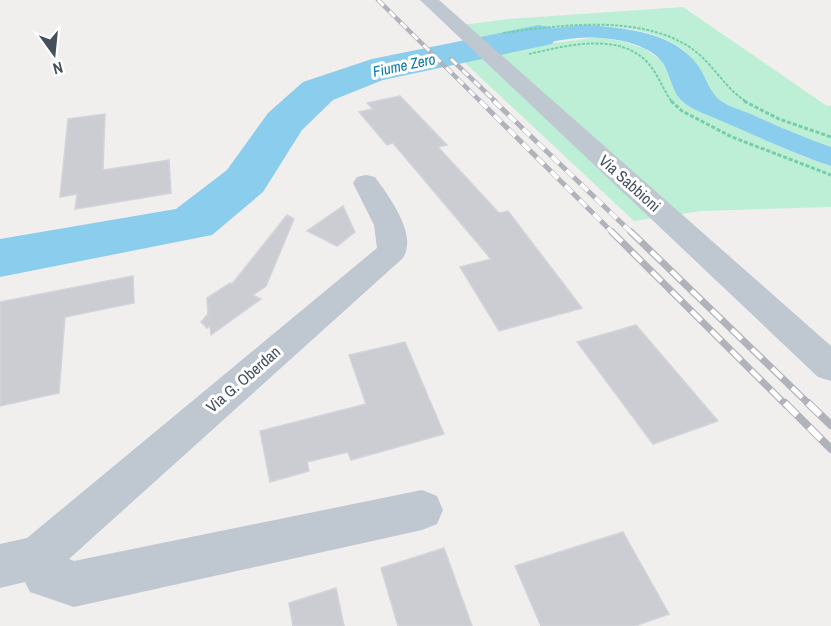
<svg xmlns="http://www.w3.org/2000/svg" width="831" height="626" font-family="'Archivo Narrow',sans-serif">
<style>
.green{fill:#bcefd5}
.water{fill:#8acdec}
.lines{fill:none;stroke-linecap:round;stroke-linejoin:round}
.river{fill:#8acdec;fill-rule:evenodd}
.building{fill:#cbcdd3;stroke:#d2d4da;stroke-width:1.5}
.path-far1{stroke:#75cdab;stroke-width:2;stroke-dasharray:3 1.5;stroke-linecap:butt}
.path{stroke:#75cdab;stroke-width:3;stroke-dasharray:4 2;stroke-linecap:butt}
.street{fill:#bfc7d0;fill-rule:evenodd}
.rail-far3-casing{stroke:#b0b3b9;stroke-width:4.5}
.rail-far2-casing{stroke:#b0b3b9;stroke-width:5}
.rail-far1-casing{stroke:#b0b3b9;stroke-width:7}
.rail-casing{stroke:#b0b3b9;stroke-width:8}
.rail-far3{stroke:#fff;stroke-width:3;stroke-dasharray:8;stroke-linecap:butt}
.rail-far2{stroke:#fff;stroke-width:4;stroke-dasharray:10;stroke-linecap:butt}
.rail-far1{stroke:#fff;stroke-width:4.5;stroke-dasharray:14;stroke-linecap:butt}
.rail{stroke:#fff;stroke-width:6;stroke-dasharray:17;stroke-linecap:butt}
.labels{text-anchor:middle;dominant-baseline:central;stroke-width:6;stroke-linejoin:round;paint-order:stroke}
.far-water-label{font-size:15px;font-style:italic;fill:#0c77a9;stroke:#fff}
.street-label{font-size:16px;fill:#464f5c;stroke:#fff}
</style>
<rect width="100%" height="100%" fill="#f1eeee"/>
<!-- green -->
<path class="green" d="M683,7L827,106L831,105V147C803,137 777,126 750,114C741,110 730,107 721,101C704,89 701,63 683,50C633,11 530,29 474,42L454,26L509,19Z
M600,37L625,42L645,49L662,61L681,99L699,111L804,157L831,166V207L701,211L634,221L463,61L531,46Z"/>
<!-- water -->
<path class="water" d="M587,25C626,28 675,32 699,67C706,78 710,93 721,101C730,107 741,110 751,114C777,126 803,137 831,147V166C795,154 761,138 726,123C712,116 692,111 681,100C672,91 670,74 663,63C651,46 621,39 601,38C559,34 505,55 463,61L449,48C495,37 540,28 587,25Z"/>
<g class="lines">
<!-- river -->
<path class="river" d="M539,25L552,28L557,36L552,44L383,80L333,100L302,130L263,192L212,235L0,277V239L176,209L227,170L268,113L303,82L372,59Z"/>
</g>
<!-- building -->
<path class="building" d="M400,96L447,145L438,147L499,213L508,211L582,308L499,331L460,267L491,259L393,143L387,145L359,112L373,109L367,103Z
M105,114L103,170L169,160L171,193L75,209L77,194L60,197L68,119Z
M343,206L355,232L337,246L307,231Z
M287,215L294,219L266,286L253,295L261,299L211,335L210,326L207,328L201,322L208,314L207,298L230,283L232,284Z
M133,276L134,303L65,317L59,393L0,406V302Z
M636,325L718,421L653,444L577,342Z
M405,342L444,434L351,460L348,452L307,462L309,471L270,482L260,431L366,404L349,355Z
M623,532L669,614L635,626H541L515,566Z
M444,548L472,626H398L381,568Z
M336,588L344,626H293L289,603Z"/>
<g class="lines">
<!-- path-far1 -->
<path class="path-far1" d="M503,33C560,25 641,14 691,48C713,63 724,88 747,102
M529,54C565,46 619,31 648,63C658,74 663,90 672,102"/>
<!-- path -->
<path class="path" d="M671,101L682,111L732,137L831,175
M744,101L779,119L831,137"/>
<!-- street -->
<path class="street" d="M420,0H439L831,346V381L818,377Z
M366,175L375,177C389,197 418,234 403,258L69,559L74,561L422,490L437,496L443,510L437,524L422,530L74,607L30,592L25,582L0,588V544L27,538L377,248L374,225L353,183L357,177Z"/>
<defs>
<path id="rail-far3" d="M378,0L481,102
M451,59L496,102"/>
<path id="rail-far2" d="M480,101L614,234
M494,101L633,234"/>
<path id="rail-far1" d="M612,232L786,405
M631,232L810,405"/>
<path id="rail" d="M785,403L831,449
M808,403L831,425"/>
</defs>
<!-- rail-far3 casing -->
<use href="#rail-far3" class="rail-far3-casing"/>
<!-- rail-far2 casing -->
<use href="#rail-far2" class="rail-far2-casing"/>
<!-- rail-far1 casing -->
<use href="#rail-far1" class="rail-far1-casing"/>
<!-- rail casing -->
<use href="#rail" class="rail-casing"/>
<!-- rail-far3 -->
<use href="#rail-far3" class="rail-far3"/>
<!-- rail-far2 -->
<use href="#rail-far2" class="rail-far2"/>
<!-- rail-far1 -->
<use href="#rail-far1" class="rail-far1"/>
<!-- rail -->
<use href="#rail" class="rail"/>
</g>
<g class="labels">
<!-- far-water labels -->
<g class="far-water-label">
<text transform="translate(404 65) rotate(-12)">Fiume Zero</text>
</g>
<!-- street labels -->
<g class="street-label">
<text transform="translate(630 183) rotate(42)">Via Sabbioni</text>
<text transform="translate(243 379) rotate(-41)">Via G. Oberdan</text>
</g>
</g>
<!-- north arrow -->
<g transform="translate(54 54) rotate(165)" stroke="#ffffff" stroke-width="4.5" paint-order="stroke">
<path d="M0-4.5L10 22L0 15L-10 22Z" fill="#464f5c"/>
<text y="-9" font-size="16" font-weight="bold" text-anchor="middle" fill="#464f5c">N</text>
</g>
</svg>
